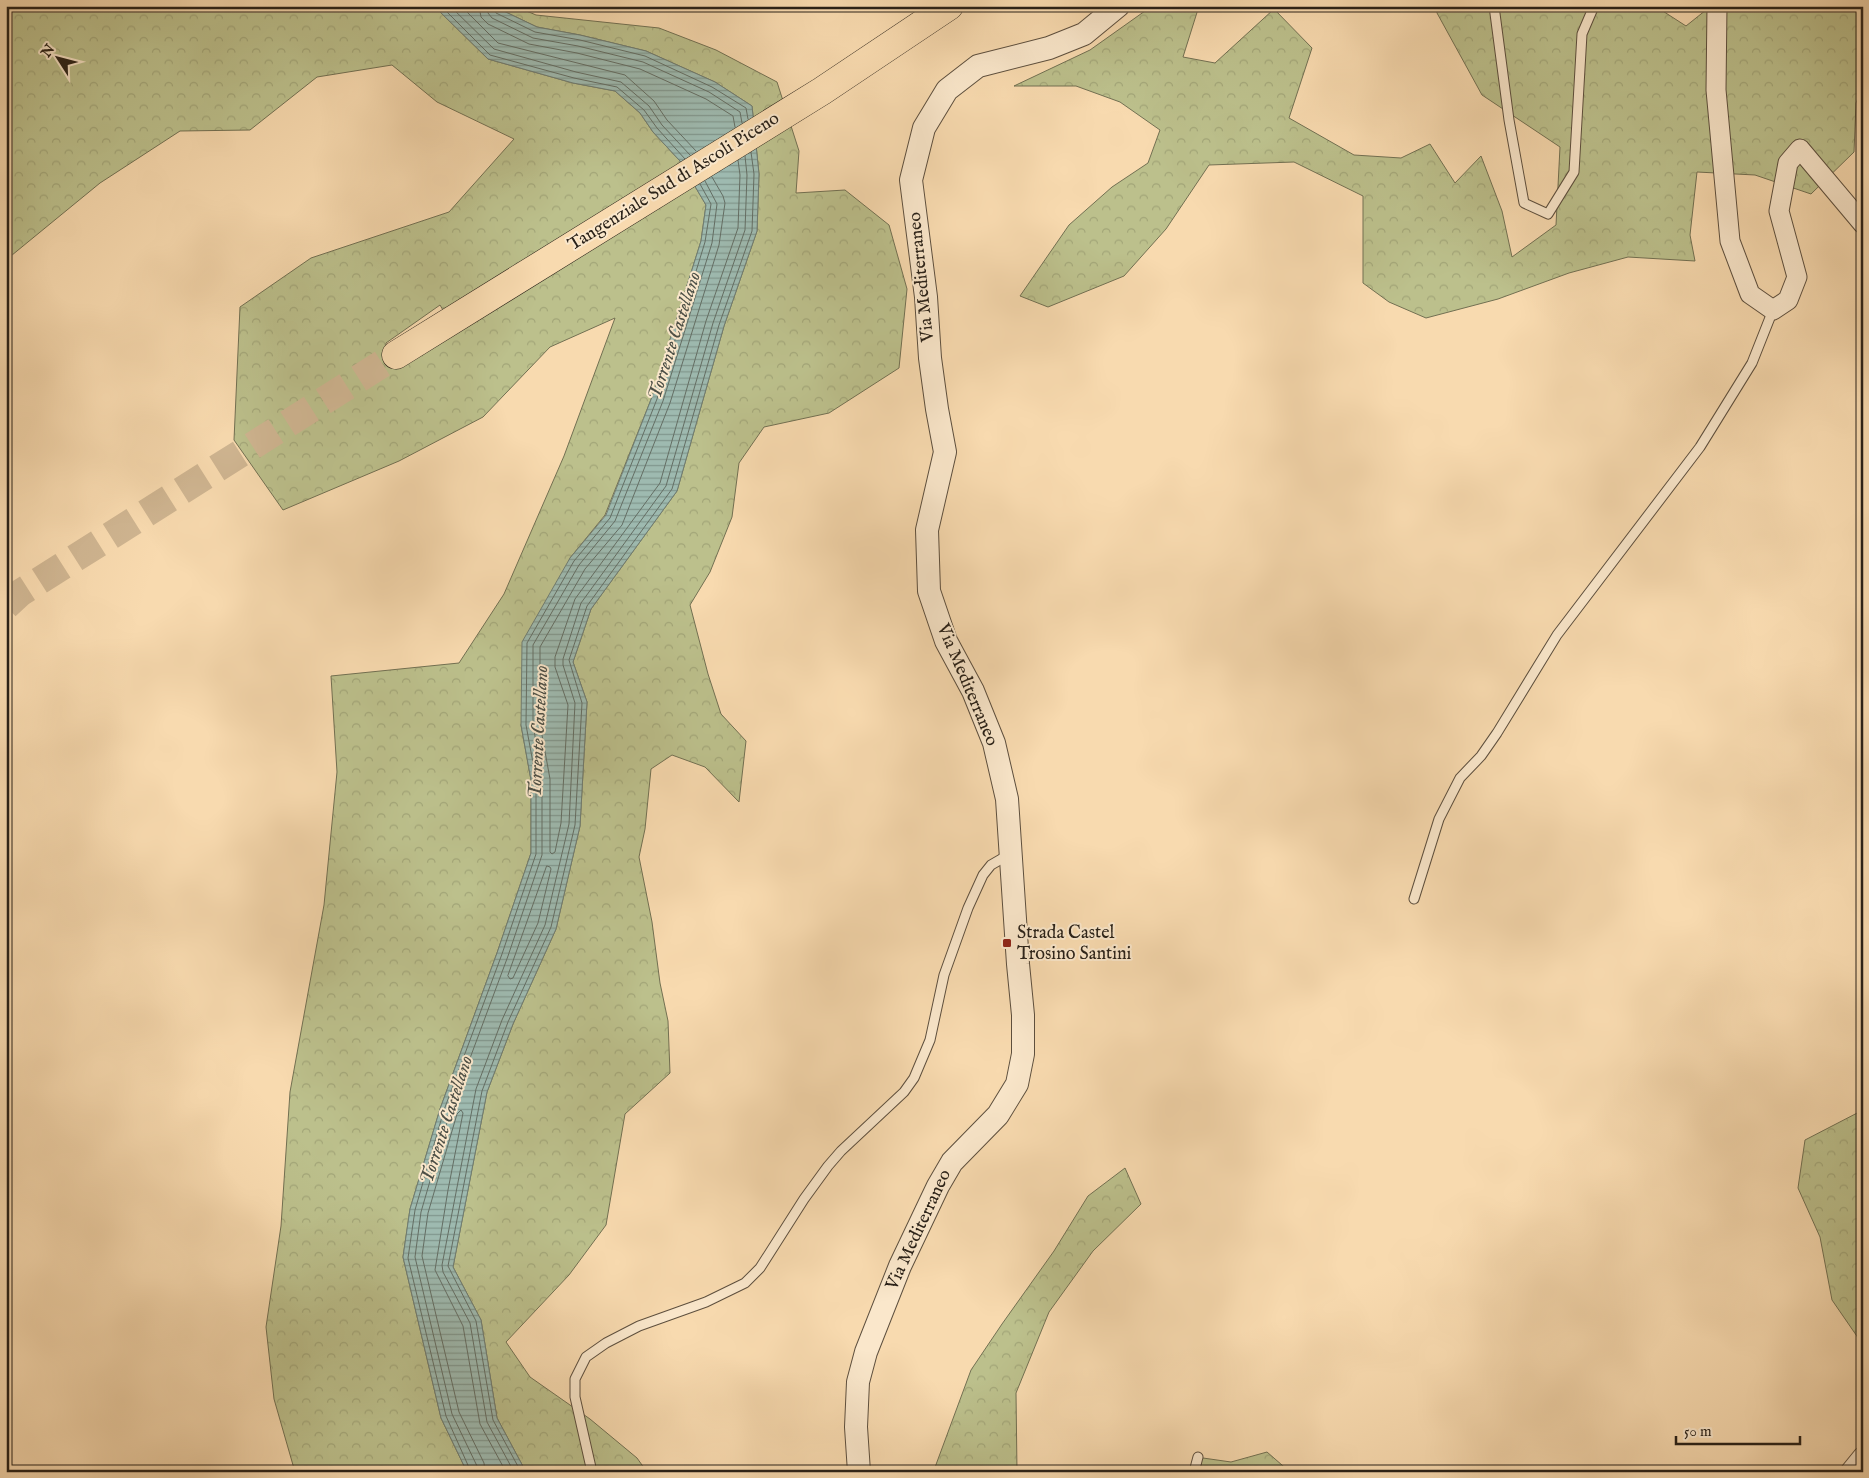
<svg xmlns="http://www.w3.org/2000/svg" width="1869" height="1478" font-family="'IM FELL English',serif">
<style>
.forest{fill:url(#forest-crowns);stroke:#727052;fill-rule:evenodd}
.water{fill:url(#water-rules);stroke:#6f7d73}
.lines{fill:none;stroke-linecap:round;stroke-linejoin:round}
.shore{stroke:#646e64;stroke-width:1}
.trunk-tunnel{stroke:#cfb591;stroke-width:28;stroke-dasharray:28 14;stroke-linecap:butt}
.service-casing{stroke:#5d4f3e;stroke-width:11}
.minor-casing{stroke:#5d4f3e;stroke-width:21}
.tertiary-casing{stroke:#5d4f3e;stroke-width:24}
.trunk-casing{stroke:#292118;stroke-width:29}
.service{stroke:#fae7cb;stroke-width:9}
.minor{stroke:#fae7cb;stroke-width:19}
.tertiary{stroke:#fae7cb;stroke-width:22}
.trunk{stroke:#f8daaf;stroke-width:28}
.poi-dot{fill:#8f2418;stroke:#fae7cb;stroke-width:2}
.labels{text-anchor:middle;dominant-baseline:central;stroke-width:4;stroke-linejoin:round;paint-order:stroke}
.street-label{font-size:18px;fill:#292118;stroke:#fae7cb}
.poi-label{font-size:18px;fill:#292118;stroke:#fae7cb;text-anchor:start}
.water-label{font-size:19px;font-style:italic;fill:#4c4f46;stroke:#fae7cb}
</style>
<defs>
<pattern id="forest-crowns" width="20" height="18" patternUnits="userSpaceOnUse" patternTransform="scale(1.25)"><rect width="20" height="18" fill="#bcc08c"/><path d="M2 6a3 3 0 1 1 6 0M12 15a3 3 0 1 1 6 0" fill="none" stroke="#a2a578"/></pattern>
<pattern id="water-rules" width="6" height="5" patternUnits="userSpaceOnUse" patternTransform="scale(1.25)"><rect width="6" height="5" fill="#9ebab0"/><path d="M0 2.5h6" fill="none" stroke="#81978e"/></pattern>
</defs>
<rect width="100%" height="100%" fill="#f8daaf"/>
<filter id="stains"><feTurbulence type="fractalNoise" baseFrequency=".004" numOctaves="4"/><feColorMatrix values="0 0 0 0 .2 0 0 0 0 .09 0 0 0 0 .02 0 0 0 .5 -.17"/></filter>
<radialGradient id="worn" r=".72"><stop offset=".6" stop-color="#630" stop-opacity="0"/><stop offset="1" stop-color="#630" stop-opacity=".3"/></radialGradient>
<!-- forest -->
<path class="forest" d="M6,6H149L158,8L161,6H434L488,59L573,83L615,91L640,113L653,132L680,161L706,205L701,241L652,397L605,515L570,558L521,725L531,780V853L497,953L440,1109L410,1209L403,1257L441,1418L467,1472H295L274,1399L266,1327L281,1226L290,1092L324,905L337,772L331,676L459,663L504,594L564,456L615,318L550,347L483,417L399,461L283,510L234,440L240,307L311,258L449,212L514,139L437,102L392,65L317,77L250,130L180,131L100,183L6,260ZM440,305L454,329L386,356V343Z
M493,6H515L536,15L659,28L716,50L777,82L799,151L796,193L845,190L889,225L907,289L899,368L829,413L764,427L739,463L732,517L710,572L690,605L708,674L721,714L746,741L739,802L705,767L672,755L651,769L645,829L639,857L652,922L660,983L668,1021L670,1073L625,1114L606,1225L569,1275L506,1342L530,1377L590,1419L637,1458L647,1472H526L497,1418L481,1320L453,1267L487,1092L513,1024L556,929L580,826L587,702L573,662L591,609L677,491L724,326L757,231L759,174L752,106L715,82L646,51L580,35L537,27Z
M1152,6H1199L1183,57L1215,63L1274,9L1312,48L1289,118L1354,155L1401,158L1430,144L1455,183L1481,156L1502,211L1512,257L1556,225L1560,147L1482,95L1437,13L1436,6H1655L1686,26L1711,6H1863V85L1856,103L1854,152L1811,194L1755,175L1697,172L1690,235L1695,261L1628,257L1569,273L1498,299L1426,318L1389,302L1363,283V196L1294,162L1209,165L1166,229L1124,276L1048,307L1020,296L1069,225L1112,187L1148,163L1160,130L1120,102L1076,86H1014L1090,50Z
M1863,1110V1345L1832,1300L1820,1237L1798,1188L1805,1140Z
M1125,1168L1141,1204L1093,1251L1049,1312L1016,1393L1017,1472H928L934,1470L971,1370L1002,1324L1054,1251L1088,1196Z
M1267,1452L1290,1472H1193L1203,1458L1231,1462Z"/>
<!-- water -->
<path class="water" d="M434,6H493L537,27L580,35L646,51L715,82L752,106L759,174L757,231L724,326L677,491L591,609L573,662L587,702L580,826L556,929L513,1024L487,1092L453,1267L481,1320L497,1418L526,1472H467L441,1418L403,1257L410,1209L440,1109L497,953L531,853V780L521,725L522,642L570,558L606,515L652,397L701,241L706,205L680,161L653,132L640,113L615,91L573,83L488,59Z"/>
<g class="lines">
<!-- shore -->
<path class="shore" d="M441,6L490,55L574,78L617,87L644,110L657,128L685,159
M450,6L494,49L576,72L621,82L649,106L662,125L690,155
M461,6L498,43L625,75L654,101L667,120L696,151
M479,6L481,17L488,24L529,44L577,53L640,69L706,99L733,116L735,127
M486,6L488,13L492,18L533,38L578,46L643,62L709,92L740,112L742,123
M493,6L496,13L535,32L580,40L645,56L712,87L746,108L748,119
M712,177L723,196L725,203L719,245L670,403L622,525L585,569L540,647V724L550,779V852L552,854L555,852L561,823L568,705L555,667V657L575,599L660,483L706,321L738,228L740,175L738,160
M547,866L550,867L551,869L538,923L513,978L510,979L508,976Z
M471,1472L446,1416L408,1258L415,1210L444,1110L502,954L536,854V779L526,725L527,643L574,561L610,518L657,399L705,242L711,204L700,184
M478,1472L477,1466L452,1414L415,1257L421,1212L450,1112L508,956L542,855V779L533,724V645L579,565L615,521L663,401L712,243L717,204L705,181
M485,1472L484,1463L459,1412L422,1256L428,1213L457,1114L461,1110L463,1113L448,1190L435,1270L463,1326L480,1424L506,1472
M514,1472L487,1422L470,1323L443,1272L442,1265L476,1089L502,1020L545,925L569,824L575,703L563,665V659L581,603L666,486L713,323L745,230L747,175L745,156
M521,1472L493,1420L476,1321L448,1266L482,1091L508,1022L551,927L575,825L582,703L569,660L587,606L672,489L719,325L752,231L754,174L751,152"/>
<!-- trunk-tunnel -->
<path class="trunk-tunnel" d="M6,606L20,593L396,355"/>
<defs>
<path id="service" d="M1494,6L1509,120L1524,203L1548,214L1574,172L1582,34L1594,6
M1687,6H1688
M1414,899L1439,819L1460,778L1481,756L1497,733L1557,635L1700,447L1752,363L1773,310
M592,1472L575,1397V1379L586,1357L606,1343L639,1326L706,1302L745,1283L760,1268L804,1199L828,1166L841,1151L904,1092L914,1078L930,1040L944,975L968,908L983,875L991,865L1010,854
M1194,1472L1198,1457"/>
<path id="minor" d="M1717,6L1716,90L1730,241L1750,294L1773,310L1788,300L1797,277L1779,211L1788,163L1800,149L1863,224
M1850,1472L1863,1456"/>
<path id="tertiary" d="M859,1472L856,1427L858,1382L866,1352L900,1266L938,1186L952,1162L998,1115L1017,1084L1023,1054V1015L1018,964L1007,799L994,743L973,691L946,641L929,591L927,530L945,452L937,409L930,358L926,297L911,180L924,128L947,90L978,66L1049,48L1084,34L1118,6"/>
<path id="trunk" d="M396,355L822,91L949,6"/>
</defs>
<!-- service casing -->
<use href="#service" class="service-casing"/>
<!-- minor casing -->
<use href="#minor" class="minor-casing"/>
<!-- tertiary casing -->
<use href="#tertiary" class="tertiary-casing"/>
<!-- trunk casing -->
<use href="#trunk" class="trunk-casing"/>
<!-- service -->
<use href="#service" class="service"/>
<!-- minor -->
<use href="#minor" class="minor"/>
<!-- tertiary -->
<use href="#tertiary" class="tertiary"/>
<!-- trunk -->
<use href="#trunk" class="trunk"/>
</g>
<!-- markers -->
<rect class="poi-dot" x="1002" y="938" width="10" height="10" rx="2.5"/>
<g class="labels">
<!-- street labels -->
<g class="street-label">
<text transform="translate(674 182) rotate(-32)">Tangenziale Sud di Ascoli Piceno</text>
<text transform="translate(922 277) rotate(-96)">Via Mediterraneo</text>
<text transform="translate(967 685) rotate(67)">Via Mediterraneo</text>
<text transform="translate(919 1230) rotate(-65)">Via Mediterraneo</text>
</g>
<!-- poi labels -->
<g class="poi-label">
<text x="1017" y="933">Strada Castel<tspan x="1017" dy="21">Trosino Santini</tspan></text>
</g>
<!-- water labels -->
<g class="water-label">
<text transform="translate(675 336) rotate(-72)">Torrente Castellano</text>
<text transform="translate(539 732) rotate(-87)">Torrente Castellano</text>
<text transform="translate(447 1120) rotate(-72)">Torrente Castellano</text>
</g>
</g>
<!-- margin -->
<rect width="1869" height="1478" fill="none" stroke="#f8daaf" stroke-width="25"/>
<rect x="8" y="8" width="1854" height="1463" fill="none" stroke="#292118" stroke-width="2.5"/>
<rect x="12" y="12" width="1844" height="1453" fill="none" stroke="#292118"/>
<!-- north arrow -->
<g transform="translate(58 58) rotate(306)" stroke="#fae7cb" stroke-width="4" paint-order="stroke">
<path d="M0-4L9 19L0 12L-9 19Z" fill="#292118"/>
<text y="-8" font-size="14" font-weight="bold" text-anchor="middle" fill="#292118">N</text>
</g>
<!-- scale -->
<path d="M1676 1436v8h124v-8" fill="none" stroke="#292118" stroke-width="2.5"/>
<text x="1684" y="1436" font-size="15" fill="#292118" stroke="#fae7cb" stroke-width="4" paint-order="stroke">50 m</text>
<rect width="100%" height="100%" filter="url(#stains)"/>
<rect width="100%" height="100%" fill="url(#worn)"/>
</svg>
